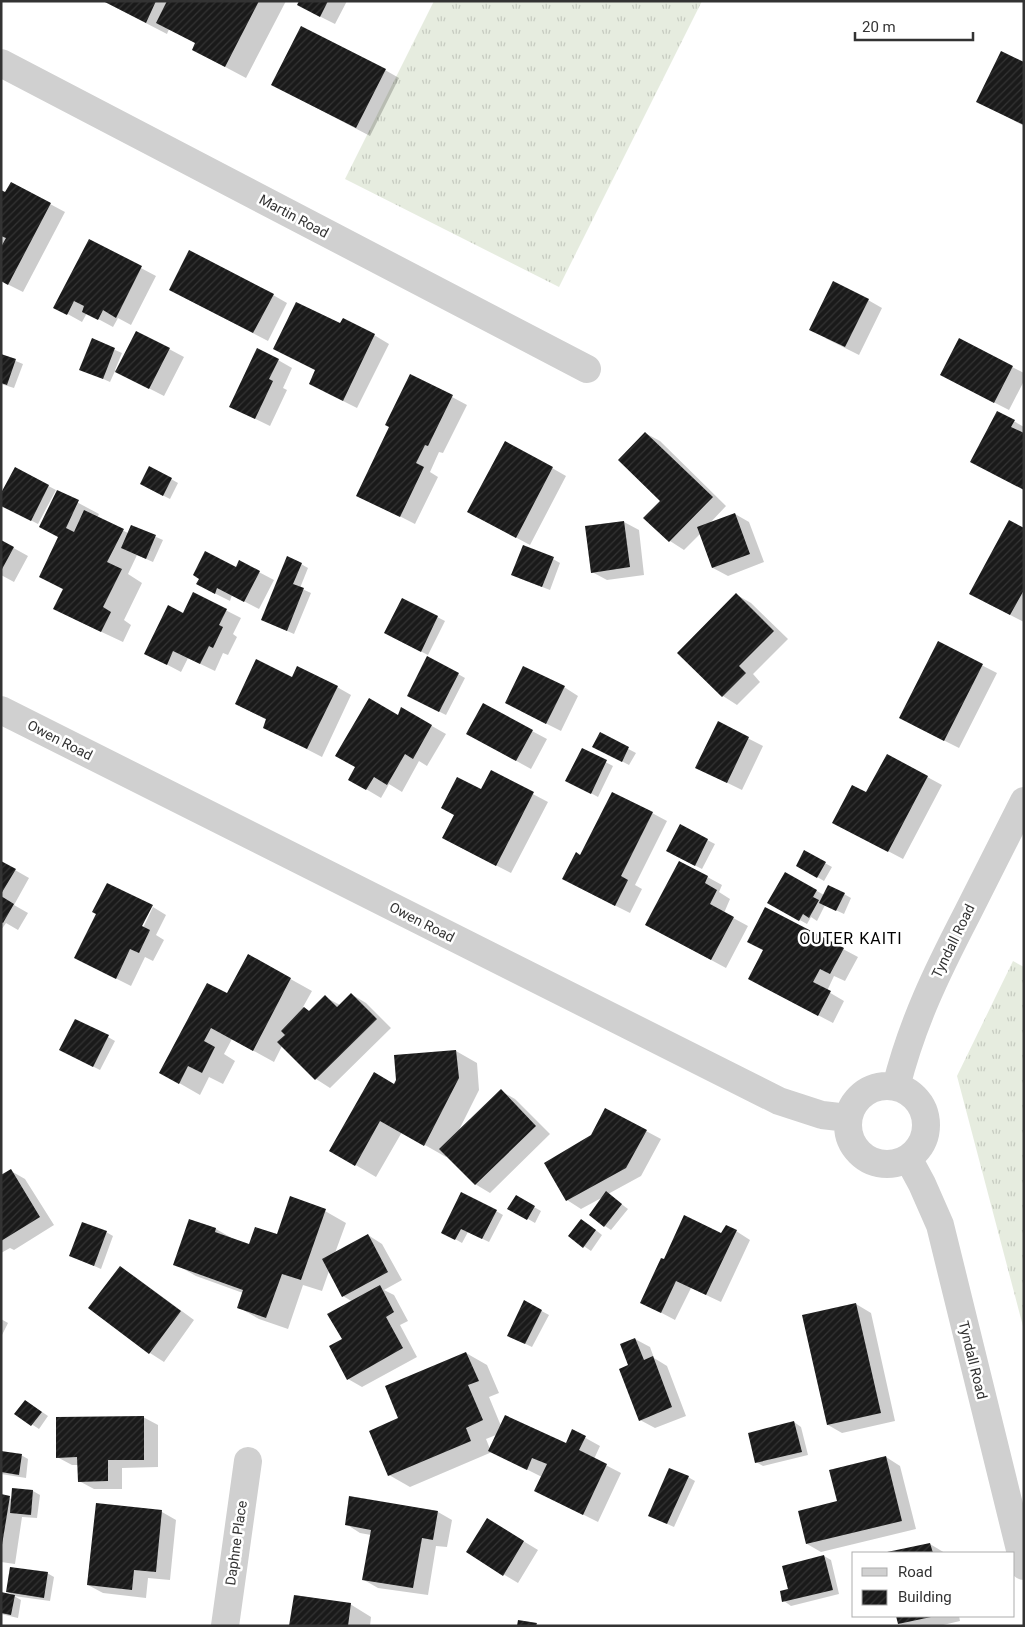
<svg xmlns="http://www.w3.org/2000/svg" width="1025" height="1627" font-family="Roboto,sans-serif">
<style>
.grass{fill:url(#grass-tufts)}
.shadow{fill:#0003;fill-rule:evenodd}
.building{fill:url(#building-hatch)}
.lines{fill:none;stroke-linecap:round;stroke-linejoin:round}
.minor{stroke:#d0d0d0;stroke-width:28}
.labels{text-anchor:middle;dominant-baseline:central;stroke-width:5;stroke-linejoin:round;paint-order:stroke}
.street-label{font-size:14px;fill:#333;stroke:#fff}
.quarter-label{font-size:16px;letter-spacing:1px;fill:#000;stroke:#fff}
</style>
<defs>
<pattern id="grass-tufts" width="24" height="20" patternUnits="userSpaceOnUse" patternTransform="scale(1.25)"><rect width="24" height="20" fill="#e6ecdf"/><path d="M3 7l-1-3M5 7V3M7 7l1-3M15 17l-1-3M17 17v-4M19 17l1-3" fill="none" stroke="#c6cbc0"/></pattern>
<pattern id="building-hatch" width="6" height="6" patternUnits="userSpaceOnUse" patternTransform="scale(1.25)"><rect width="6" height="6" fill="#1a1a1a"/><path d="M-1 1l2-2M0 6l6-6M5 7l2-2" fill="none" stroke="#333"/></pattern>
</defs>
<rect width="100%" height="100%" fill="#fff"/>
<!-- grass -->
<path class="grass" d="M434,1H702L559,287L345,179Z
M1013,961L1024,967V1330L957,1076Z"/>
<!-- shadow -->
<path class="shadow" d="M103,1H286L246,78L214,61L196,43L169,29L167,34Z
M300,1H347L335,24L313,13Z
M1024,64V126L978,101Z
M385,70L399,78L370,136L273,85Z
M1,191L50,204L65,212L23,292L1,281Z
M90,241L156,276L131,325L118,318L113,327L87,313L82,322L55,307Z
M273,295L287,303L268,341L185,298Z
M868,300L882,308L859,355L825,338Z
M340,325L374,335L389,344L357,408L325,392Z
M92,340L122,353L115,370L117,371L169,349L184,357L164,396L115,371L110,382L81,369Z
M959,340L1024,373V381L1009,410L956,383Z
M1,355L23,364L14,388L1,384Z
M278,360L292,368L283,388L287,390L270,426L245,414Z
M411,375L467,405L443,453L439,452L430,472L438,477L415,524L358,495L391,428Z
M998,412L1024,427V489Z
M645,433L660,441L726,506L710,523L735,514L749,522L764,562L728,576L713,568L701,533L684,550L670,541L645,518L661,501Z
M552,468L566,476L530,545L483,520Z
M16,469L56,490L38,524L1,505Z
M171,479L178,483L170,499L148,488Z
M58,492L99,514L97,518L128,533L131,526L163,540L153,562L137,555L128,574L142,583L124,620L131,625L123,642L76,620L55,608L64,590L41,577L59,538Z
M624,522L639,530L644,575L607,580L592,572Z
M1024,529V622L985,602Z
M1,541L28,556L14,582L1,575Z
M553,559L560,563L550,590L519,578Z
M240,562L274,580L259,609L232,595L230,601L212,592L236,568Z
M301,564L308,568L300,588L311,593L294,634L269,623Z
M194,594L241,618L233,634L237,637L228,655L223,653L215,671L188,658L181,672L145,653L184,614Z
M737,595L751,603L788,639L753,674L760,682L737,705L723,696Z
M402,599L445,621L428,655L392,637Z
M938,643L997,673L959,748L915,726Z
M458,674L465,678L446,715L416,700Z
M292,678L337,687L351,695L322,757L279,735L267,720L236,704Z
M564,687L578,696L561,731L521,711Z
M483,705L547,739L531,769L482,742Z
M402,709L446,734L427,766L419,761L402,792L389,784L381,798L349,779L398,716Z
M718,723L763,746L742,790L697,768Z
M600,734L636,753L629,765L600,750Z
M582,750L613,766L598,797L574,784Z
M887,755L942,785L903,859L848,830Z
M491,772L548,802L511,873L458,846L455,815L481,791Z
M652,813L667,821L635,885L642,889L630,913L578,887L581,856Z
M680,826L715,844L702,869L674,855Z
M805,852L832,867L824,881L797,865Z
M1,862L29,878L14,905L28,913L18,930L6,923L1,930Z
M680,862L722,885L719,892L730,899L724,913L748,926L726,968L661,933Z
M785,873L824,895L844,894L851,898L844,914L825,905L817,921L811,917L807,924L769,903Z
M153,907L166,915L156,935L164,940L153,961L145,957L131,986L89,965L97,914L141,932Z
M766,908L858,957L845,981L834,976L827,991L844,1001L833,1023L764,987Z
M249,956L312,991L303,1007L310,1012L325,997L340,1005L351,994L366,1003L391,1028L330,1088L316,1079L282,1046L274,1062L232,1039L224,1054L235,1061L223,1084L209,1077L200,1095L160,1072L228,995Z
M108,1037L115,1041L100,1070L68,1054Z
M456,1051L477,1063L479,1090L458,1132L501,1091L515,1099L550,1134L490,1193L475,1184L447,1155L446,1157L402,1132L376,1177L330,1150L395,1085Z
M646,1131L661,1139L641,1176L608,1194L628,1209L611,1230L605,1226V1196L581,1209L567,1200Z
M11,1171L25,1179L54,1225L14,1250L10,1248L1,1253V1177Z
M516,1197L541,1211L535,1223L509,1208Z
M325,1211L346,1223L335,1253L368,1235L382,1244L402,1280L384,1290L394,1295L408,1321L400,1325L417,1357L362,1387L348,1379L343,1340L353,1302L343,1296L329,1271L322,1291L303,1285L288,1329L259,1319L238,1307L243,1293L196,1276L175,1264L190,1220L216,1229L237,1241L249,1246L277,1236Z
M496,1211L503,1215L489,1242L468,1232L462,1243L448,1235Z
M588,1224L602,1235L591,1251L569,1236Z
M736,1231L750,1240L721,1302L691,1288L675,1320L641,1302L665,1261L722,1234Z
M106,1232L113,1236L101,1269L71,1256Z
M120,1267L134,1276L194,1320L164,1362L150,1353L89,1308Z
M525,1302L549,1315L532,1347L515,1339Z
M856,1304L871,1313L895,1421L842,1433L828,1425Z
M1,1319L8,1323L1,1337Z
M635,1339L650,1347L654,1358L667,1366L686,1416L655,1428L640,1420L630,1366Z
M466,1353L487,1365L499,1393L489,1397L501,1426L566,1445L573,1431L600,1446L594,1459L621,1473L598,1522L536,1491L542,1477L492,1452L410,1487L389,1475L400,1418ZM496,1435L490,1449L486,1439Z
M26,1401L48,1416L39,1429L16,1414Z
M143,1417L158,1425V1467L122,1468V1489H94L79,1481V1465H72L57,1457Z
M794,1422L801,1427L808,1455L763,1466L756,1462Z
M1,1453L21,1455L28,1459L26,1478L1,1474Z
M886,1457L900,1466L916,1529L821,1552L807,1544L839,1502Z
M688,1477L695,1481L674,1527L656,1519Z
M33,1491L40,1495L37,1518L22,1517L15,1564L1,1562V1496L12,1499Z
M97,1504L162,1512L176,1520L170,1580L148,1578L146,1598L103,1593L88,1585Z
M438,1512L452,1520L447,1547L436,1546L428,1595L378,1588L364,1580L371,1535L360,1533L346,1524Z
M502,1528L538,1550L518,1583L503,1574Z
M930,1544L945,1553H889Z
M824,1556L831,1560L839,1594L791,1606L784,1601L790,1589Z
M47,1573L54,1577L50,1601L14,1596L8,1592Z
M1,1594L14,1596L21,1600L18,1618L1,1614Z
M350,1604L371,1617L370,1626H291Z
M898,1616H959L960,1621L939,1626H904L899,1623Z"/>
<!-- building -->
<path class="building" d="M103,1H156L146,23Z
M167,1H259L225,67L192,50L195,43L156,23Z
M299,1H328L320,17L297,5Z
M301,26L386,69L356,128L271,85Z
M1001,51L1024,62V125L976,102Z
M11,182L51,203L8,285L1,281V247L6,238L1,236V190L5,192Z
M89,239L142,266L116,318L103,310L98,320L82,312L84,306L74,301L67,315L53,308Z
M189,250L274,294L253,333L169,290Z
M833,281L869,299L845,347L809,330Z
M296,302L340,323L343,318L375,334L343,401L309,384L315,370L273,349Z
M136,331L170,348L149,389L115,372Z
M92,338L115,348L103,379L79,370Z
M959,338L1013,366L994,403L940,375Z
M257,348L279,359L269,379L273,381L255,419L229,407Z
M1,354L16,359L7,385L1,383Z
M410,374L453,395L428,446L425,445L416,463L424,467L400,517L356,496L389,427L385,425Z
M997,411L1015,420L1011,427L1024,433V490L970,462Z
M645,432L713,497L669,542L643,518L660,501L618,460Z
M505,441L553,467L516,538L467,512Z
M149,466L172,478L163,496L140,484Z
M15,467L49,485L31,521L1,506V493Z
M57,490L79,500L66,528L74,532L84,510L124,529L107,562L122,569L103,607L111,612L101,632L53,609L63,589L39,577L58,537L39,527Z
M735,513L750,554L712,568L697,527Z
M1009,520L1024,528V590L1010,615L969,594Z
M624,521L630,567L591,573L585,526Z
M131,525L156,535L146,559L121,548Z
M1,540L14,547L1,571Z
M523,545L554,557L542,587L511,575Z
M205,551L236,567L239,560L260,571L244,602L217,588L215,594L196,584L199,579L193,575Z
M287,556L302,563L293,584L304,588L287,631L261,620Z
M193,592L227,609L219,625L223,627L213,648L209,646L200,664L173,651L167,665L144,654L168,605L183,613Z
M736,593L774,631L739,666L746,673L722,697L677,653Z
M402,598L438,616L421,652L384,633Z
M938,641L983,664L944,741L899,718Z
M427,656L459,673L439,712L407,696Z
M256,659L292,677L297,666L338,686L307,749L263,728L266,719L235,704Z
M523,666L565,686L546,724L505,703Z
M369,698L398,715L401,707L432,725L413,759L405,754L387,785L374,777L366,790L348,780L355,767L335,756Z
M483,703L533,730L516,761L466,734Z
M718,721L749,737L727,783L695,768Z
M600,732L629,747L622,762L592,747Z
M582,748L607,760L591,794L565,781Z
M887,754L928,776L888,852L832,823L852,785L866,792Z
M491,770L534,792L496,866L442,838L454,815L441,808L457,777L481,789Z
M612,792L653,812L621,876L628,880L615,906L562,879L576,852L580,855Z
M680,824L708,839L695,866L666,851Z
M804,850L826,862L817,878L796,866Z
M1,861L16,869L1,894Z
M679,861L708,876L705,883L717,890L710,904L734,917L711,960L645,925Z
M785,872L817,890L813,897L819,900L809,918L803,914L799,921L767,903Z
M107,883L153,905L142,926L150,930L139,953L130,949L116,979L74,958L96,914L92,912Z
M828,885L845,893L836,911L819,903Z
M1,896L14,904L3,923L1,922Z
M765,907L844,948L830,974L820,969L813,982L831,991L818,1016L748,979L763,950L747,942Z
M248,954L291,978L253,1051L211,1028L204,1041L215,1047L202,1073L188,1066L179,1084L159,1073L207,983L227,993Z
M351,993L377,1019L315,1080L277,1042L285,1035L281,1031L304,1007L309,1011L325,995L337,1007Z
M75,1019L109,1035L93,1067L59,1050Z
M456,1050L459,1078L424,1146L380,1121L355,1166L329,1151L374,1072L394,1084L396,1080L394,1055Z
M501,1089L536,1126L475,1185L439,1149Z
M605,1108L647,1130L626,1168L566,1201L544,1163L591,1135Z
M11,1169L40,1217L1,1241V1175Z
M606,1191L622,1204L604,1227L589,1215Z
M461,1192L497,1210L482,1239L461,1229L455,1240L441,1233Z
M516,1195L535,1206L527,1220L507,1209Z
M290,1196L326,1209L301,1280L282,1274L266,1318L237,1308L243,1290L173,1265L189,1219L216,1228L215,1232L249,1244L255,1227L277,1234Z
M684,1215L721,1233L726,1225L737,1230L706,1295L676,1281L661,1313L640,1303L661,1258L664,1259Z
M581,1219L596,1230L583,1248L568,1236Z
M82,1222L107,1231L94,1266L69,1256Z
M368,1234L388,1272L342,1297L322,1259Z
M120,1266L181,1311L149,1354L88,1308Z
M380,1285L394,1312L386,1317L403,1348L347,1380L329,1346L342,1339L327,1314Z
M524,1300L542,1310L525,1344L507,1336Z
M856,1303L881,1413L827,1425L802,1315Z
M635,1338L644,1360L653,1356L672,1407L639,1421L619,1369L628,1365L620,1344Z
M466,1352L479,1381L468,1385L483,1420L466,1428L471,1441L388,1476L369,1431L398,1418L385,1386Z
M25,1400L42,1412L31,1426L14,1414Z
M505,1415L566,1443L572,1429L586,1436L579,1450L607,1464L583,1515L534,1491L547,1464L532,1458L527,1470L488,1451Z
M144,1416V1460H108V1481L78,1482L77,1457L56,1458V1417Z
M794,1421L802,1452L755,1463L748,1433Z
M1,1451L22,1454L19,1475L1,1472Z
M886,1456L902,1521L806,1544L798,1511L837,1501L829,1470Z
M669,1468L689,1476L667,1524L648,1516Z
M12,1488L33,1490L31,1515L10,1513Z
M1,1494L10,1496L2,1545H1Z
M349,1496L438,1511L433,1540L422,1538L413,1588L362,1580L371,1530L345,1525Z
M96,1503L162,1510L156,1572L134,1570L132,1590L87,1585Z
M487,1518L524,1541L503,1576L466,1552Z
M930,1543L933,1553H887V1552Z
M824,1555L833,1590L782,1602L780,1591L788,1589L782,1566Z
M10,1567L48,1572L44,1598L6,1592Z
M1,1592L15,1595L11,1615L1,1613Z
M294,1595L351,1603L348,1626H289Z
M896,1616H931V1617L898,1624Z
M518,1620L537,1623L536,1626H517Z"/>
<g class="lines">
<!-- minor -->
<path class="minor" d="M1,63L587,369
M1,710L779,1101L822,1115L848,1118
M848 1125a39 39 0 1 1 78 0a39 39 0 1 1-78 0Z
M896,1087C912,1023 937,972 967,914C986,876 1005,839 1024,801
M908,1158L922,1184L940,1225L1024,1566
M225,1626L248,1461"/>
</g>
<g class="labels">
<!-- street labels -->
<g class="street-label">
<text transform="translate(294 216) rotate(28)">Martin Road</text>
<text transform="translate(60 740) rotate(27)">Owen Road</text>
<text transform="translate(422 922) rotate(27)">Owen Road</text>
<text transform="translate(953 941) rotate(-64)">Tyndall Road</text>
<text transform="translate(973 1360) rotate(76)">Tyndall Road</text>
<text transform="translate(236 1543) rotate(-82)">Daphne Place</text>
</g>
<!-- quarter labels -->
<g class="quarter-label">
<text x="851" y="938">OUTER KAITI</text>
</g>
</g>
<!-- border -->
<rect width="1025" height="1627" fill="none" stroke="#333333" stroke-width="5"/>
<!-- legend -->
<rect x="852" y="1552" width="162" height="65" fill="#ffffff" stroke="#adadad"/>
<rect x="862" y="1568" width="25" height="8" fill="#d0d0d0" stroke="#adadad"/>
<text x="898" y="1577" font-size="15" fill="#333333">Road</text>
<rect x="862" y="1590" width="25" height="15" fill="url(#building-hatch)" stroke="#adadad"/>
<text x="898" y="1602" font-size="15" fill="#333333">Building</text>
<!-- scale -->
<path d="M855 32v8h118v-8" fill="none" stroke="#333333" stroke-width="2.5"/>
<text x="862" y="32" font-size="15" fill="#333333" stroke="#ffffff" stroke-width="4" paint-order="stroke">20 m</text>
</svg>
